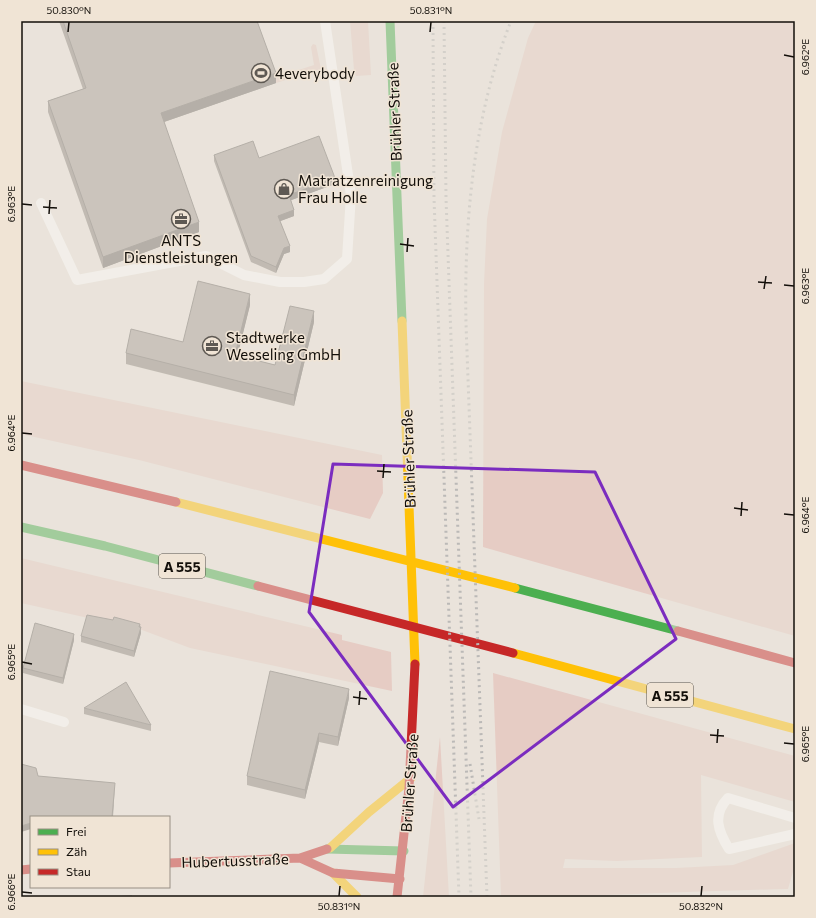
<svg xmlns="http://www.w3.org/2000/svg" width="816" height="918" font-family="Commissioner,sans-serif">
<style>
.green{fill:#e6ccc4}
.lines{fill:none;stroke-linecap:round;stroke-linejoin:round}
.lane{stroke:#fcfbfa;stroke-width:10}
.fast{stroke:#4caf50;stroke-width:9}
.slow{stroke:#ffc107;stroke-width:9}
.jam{stroke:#c62828;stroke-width:9}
.rail{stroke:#bbb9b7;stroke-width:3;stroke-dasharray:2 4;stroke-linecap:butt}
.wall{fill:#908882}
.shaded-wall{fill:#756f6a}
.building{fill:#a79e97;stroke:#756f6a}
.marked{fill:none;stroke:#7b2cbf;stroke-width:3;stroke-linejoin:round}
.ticks{fill:none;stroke:#130f0a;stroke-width:1.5}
.labels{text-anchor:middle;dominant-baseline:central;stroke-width:3;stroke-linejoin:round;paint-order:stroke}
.shield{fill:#f0e4d5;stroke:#554f47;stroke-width:1}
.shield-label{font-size:14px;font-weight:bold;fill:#130f0a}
.poi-label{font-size:15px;fill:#130f0a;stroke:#f0e4d5;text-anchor:start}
.street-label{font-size:15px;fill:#130f0a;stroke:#f0e4d5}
.neatline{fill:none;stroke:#130f0a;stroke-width:1.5}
.ticks-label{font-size:10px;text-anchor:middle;fill:#130f0a}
</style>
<rect width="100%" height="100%" fill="#eae3db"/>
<!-- green -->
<path class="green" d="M350,21H368L371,75L356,76L354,70Z
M536,21H795V636L483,547L484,284L487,219L502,132L528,38Z
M313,44L316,45L321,69L276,83L274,78L314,65L311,47Z
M21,381L382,455L383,493L370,519L139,460L21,434Z
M21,558L342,635V640L391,652L392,691L190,648L142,630L21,603Z
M493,673L795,756V802L701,775L702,857L617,861L565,859L563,868H676L733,865L795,843V865L788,889C692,891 596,897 501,897Z
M440,737L449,897H423Z"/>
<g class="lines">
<!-- lane -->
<path class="lane" d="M41,203L77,280L206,256L244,275L280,282H304L324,279L347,259L351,195L325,21
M21,709L64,722
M795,818L728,798C712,815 718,831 729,849L795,834"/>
<!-- fast -->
<path class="fast" d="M390,21L402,321
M21,527L105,546L258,586
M515,588L678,631
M327,849L404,851"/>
<!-- slow -->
<path class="slow" d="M402,321L415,664
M176,502L515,588
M513,653L795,729
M330,848L369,812L411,778
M333,873L357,897"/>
<!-- jam -->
<path class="jam" d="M21,465L176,502
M258,586L513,653
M678,631L795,663
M300,858L333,873L400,879
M169,863L300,858L327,849
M21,870L31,869
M397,897L409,788L415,664"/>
<!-- rail -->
<path class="rail" d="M433,21L434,198L459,897
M444,21L446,198L471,897
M470,764L479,819
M487,897L466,324C464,222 473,117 511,21"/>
</g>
<!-- wall -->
<path class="wall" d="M59,21H257L276,83L164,122L199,232L103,268L48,112V101L83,89Z
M214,155L259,158L335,184L291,200L294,216L280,221L290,252L284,254L276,273L251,262L214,161Z
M250,305L237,356L275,365L314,322L294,406L126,364V353L183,342Z
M140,627L141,633L134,657L81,642V636Z
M74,640L63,684L23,673V668Z
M349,698L338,746L319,742L305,799L247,785V776Z
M84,708L151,725V731L84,714Z"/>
<!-- shaded-wall -->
<path class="shaded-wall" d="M276,73V83L161,123V113Z
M335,178V184L289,201V195Z
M294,210V216L278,222V216Z
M199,222V232L103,268V257Z
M290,246V252L284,254L276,273V267L284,248Z
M250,294V305L235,366V355Z
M314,311V322L294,406V395Z
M140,624L141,633L134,657V651Z
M74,634V640L63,684V678Z
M349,689V698L338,746V737Z
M319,733V742L305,799V790Z
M115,783L113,817H112Z
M31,823V829L21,832V826Z"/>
<!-- building -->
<path class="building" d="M63,21H257L276,73L161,113L199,222L103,257L48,101L86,88Z
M319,136L335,178L289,195L294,210L278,216L290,246L284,248L276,267L251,256L214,155L253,141L259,158Z
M198,281L250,294L235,355L275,365L290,306L314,311L294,395L126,353L131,329L183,342Z
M87,615L113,620L114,617L140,624L139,627H141L134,651L81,636Z
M35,623L74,634L63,678L23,668Z
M270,671L349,689L338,737L319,733L305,790L247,776Z
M126,682L151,725L84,708Z
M21,764L36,768L38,776L115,783L112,817H31V823L21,826Z
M132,896V897H106Z"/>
<!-- marked area -->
<path d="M0 0H816V918H0ZM333,464L595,472L676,639L453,807L309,612Z" fill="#eae3db" fill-opacity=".55" fill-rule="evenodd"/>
<path class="marked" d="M333,464L595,472L676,639L453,807L309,612Z"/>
<!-- ticks -->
<path class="ticks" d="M68,32L69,22M430,32L431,22M784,55L794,57M22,204L32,205M43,207L57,208M49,214L50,200M400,244L414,246M407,252L408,238M758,282L772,283M784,285L794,286M764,289L766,276M22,433L32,434M377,471L391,472M383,478L384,464M734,508L748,510M784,514L794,515M741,516L742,502M22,662L32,664M353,697L367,699M359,705L360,691M710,735L724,736M717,743L718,729M784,743L794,744M22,892L32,893M339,896L340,886M701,896L702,886"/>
<!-- icons -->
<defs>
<symbol id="stadium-ring" viewBox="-11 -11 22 22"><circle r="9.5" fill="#f0e4d5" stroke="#5e5953" stroke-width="1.5"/><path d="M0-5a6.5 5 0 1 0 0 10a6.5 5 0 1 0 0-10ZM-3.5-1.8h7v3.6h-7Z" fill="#5e5953"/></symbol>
<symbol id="shop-ring" viewBox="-11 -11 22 22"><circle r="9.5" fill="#f0e4d5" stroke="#5e5953" stroke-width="1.5"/><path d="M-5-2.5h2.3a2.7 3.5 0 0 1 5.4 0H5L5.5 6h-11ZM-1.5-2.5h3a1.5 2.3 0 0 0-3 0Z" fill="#5e5953"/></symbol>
<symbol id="office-ring" viewBox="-11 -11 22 22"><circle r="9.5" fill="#f0e4d5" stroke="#5e5953" stroke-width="1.5"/><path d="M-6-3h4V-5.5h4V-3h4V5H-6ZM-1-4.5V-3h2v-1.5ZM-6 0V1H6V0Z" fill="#5e5953"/></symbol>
</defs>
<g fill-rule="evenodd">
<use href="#stadium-ring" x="250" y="62" width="22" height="22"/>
<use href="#shop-ring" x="273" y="178" width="22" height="22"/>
<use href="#office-ring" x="170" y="208" width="22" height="22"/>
<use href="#office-ring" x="201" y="335" width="22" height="22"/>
</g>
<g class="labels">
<!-- shield labels -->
<g class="shield">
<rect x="159" y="554" width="46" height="24" rx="3"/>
<rect x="647" y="683" width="46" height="24" rx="3"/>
</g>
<g class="shield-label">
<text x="182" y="566">A 555</text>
<text x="670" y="695">A 555</text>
</g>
<!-- poi labels -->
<g class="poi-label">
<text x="275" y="73">4everybody</text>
<text x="298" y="180">Matratzenreinigung<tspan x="298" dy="17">Frau Holle</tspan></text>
<text x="181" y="240" text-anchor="middle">ANTS<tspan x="181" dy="17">Dienstleistungen</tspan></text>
<text x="226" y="337">Stadtwerke<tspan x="226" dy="17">Wesseling GmbH</tspan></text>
</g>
<!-- street labels -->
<g class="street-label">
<text transform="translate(394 112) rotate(-92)">Brühler Straße</text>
<text transform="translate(408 459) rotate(-92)">Brühler Straße</text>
<text transform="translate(409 783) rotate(-86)">Brühler Straße</text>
<text transform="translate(235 860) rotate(-2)">Hubertusstraße</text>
</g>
</g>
<!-- border -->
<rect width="816" height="918" fill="none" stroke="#f0e4d5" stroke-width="44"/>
<!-- legend -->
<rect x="30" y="816" width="140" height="72" fill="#f0e4d5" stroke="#988f84"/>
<rect x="38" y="829" width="20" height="6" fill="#4caf50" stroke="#988f84"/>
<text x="66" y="836" font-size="12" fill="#130f0a">Frei</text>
<rect x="38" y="849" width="20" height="6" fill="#ffc107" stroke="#988f84"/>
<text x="66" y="856" font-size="12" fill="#130f0a">Zäh</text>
<rect x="38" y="869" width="20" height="6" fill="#c62828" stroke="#988f84"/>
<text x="66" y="876" font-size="12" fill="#130f0a">Stau</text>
<rect x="22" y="22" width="772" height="874" class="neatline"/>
<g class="ticks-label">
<text x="69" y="14">50.830°N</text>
<text x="431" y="14">50.831°N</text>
<text transform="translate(805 57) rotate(-90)" y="4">6.962°E</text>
<text transform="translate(11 204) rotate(-90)" y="4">6.963°E</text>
<text transform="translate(805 286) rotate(-90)" y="4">6.963°E</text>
<text transform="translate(11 433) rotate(-90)" y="4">6.964°E</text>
<text transform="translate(805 515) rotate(-90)" y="4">6.964°E</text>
<text transform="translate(11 662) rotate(-90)" y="4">6.965°E</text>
<text transform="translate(805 744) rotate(-90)" y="4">6.965°E</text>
<text transform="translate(11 892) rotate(-90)" y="4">6.966°E</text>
<text x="339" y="910">50.831°N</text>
<text x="701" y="910">50.832°N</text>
</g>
</svg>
